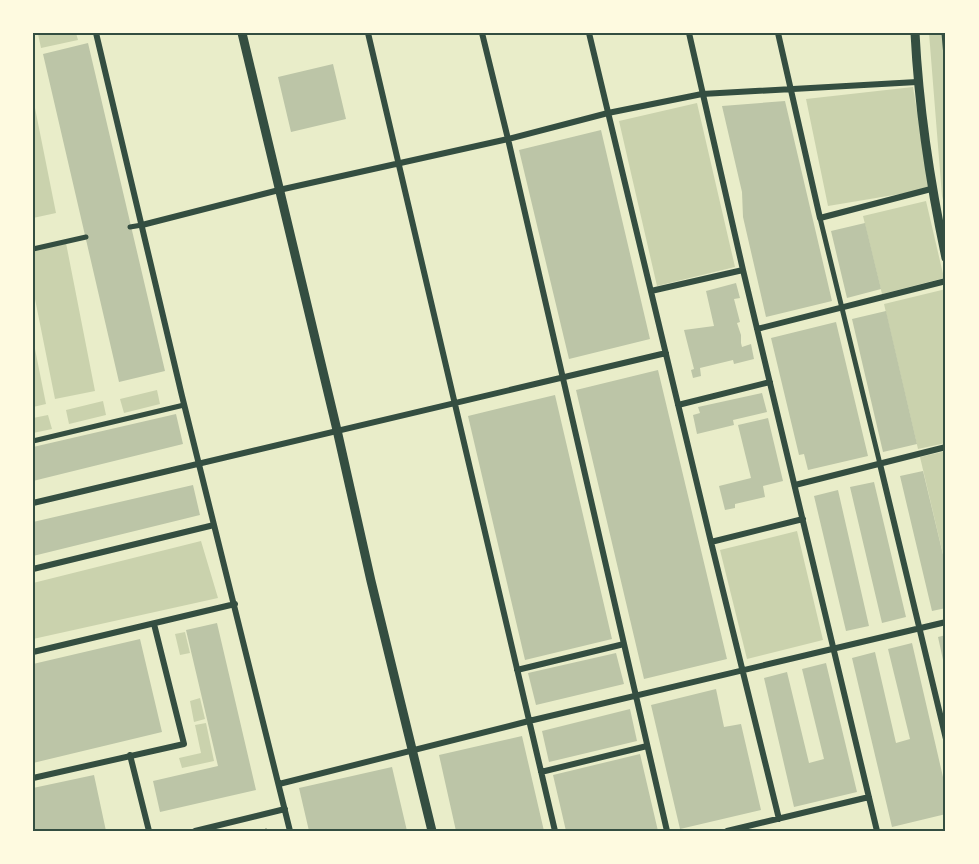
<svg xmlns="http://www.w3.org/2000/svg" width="979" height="864" font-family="'Fira Sans',sans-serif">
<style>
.green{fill:#cad2ad}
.building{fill:#bcc5a7}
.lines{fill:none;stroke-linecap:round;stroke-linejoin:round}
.path{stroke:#344e41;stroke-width:3}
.pedestrian{stroke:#344e41;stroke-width:5}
.minor{stroke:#344e41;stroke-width:6}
.tertiary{stroke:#344e41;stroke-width:9}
.neatline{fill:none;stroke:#344e41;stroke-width:2}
</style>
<rect width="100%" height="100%" fill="#e9edc9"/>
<!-- green -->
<path class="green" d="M44,33H76L78,40L41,48L38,34Z
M929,33H946V213L942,196Z
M913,87L930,189L828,206L806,99Z
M33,98L56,213L33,218Z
M697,103L735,267L657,286L619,121Z
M926,201L944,278L882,294L863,216Z
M66,243L95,391L55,399L33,289V250Z
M946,289V443L918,449L884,304Z
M33,339L46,404L33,407Z
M157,390L160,404L124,413L120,399Z
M103,401L106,415L69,424L66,410Z
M48,415L52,429L33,433V418Z
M946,451V567L920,457Z
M797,531L823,640L747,659L720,550Z
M201,541L218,598L33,639V583Z
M185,632L190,653L180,655L175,634Z
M200,698L205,719L194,722L190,701Z
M206,723L214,761L182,768L179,758L201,753L195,725Z"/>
<!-- building -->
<path class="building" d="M88,43L165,371L119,382L43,54Z
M333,64L346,119L291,132L278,77Z
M785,101L832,301L766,317L743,217L742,192L722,106Z
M601,130L650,339L569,359L519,150Z
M865,223L881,289L847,298L831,231Z
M736,283L740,298L734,299L740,322L737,323L741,335V343L742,347L751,344L754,359L734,364L733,360L700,368L701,376L693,378L691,370L694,369L684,330L714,326L706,291Z
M886,311L917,444L883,452L852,319Z
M836,322L868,456L808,470L804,454L799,455L771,338Z
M658,370L727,659L644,679L576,390Z
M762,393L767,412L733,420L734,425L697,434L693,415L700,413L698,407Z
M555,395L612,639L525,660L468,416Z
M176,414L183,444L33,481V447Z
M768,418L783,481L763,486L765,497L735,504V508L725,510L719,486L751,478L738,425Z
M923,471L946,567V608L932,611L900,476Z
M874,482L906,617L882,623L850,487Z
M193,485L200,515L33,556V522Z
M838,490L869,626L846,631L814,496Z
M217,623L256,790L160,812L153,781L218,766L186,630Z
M946,635V669H945L938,637Z
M140,639L162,732L33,763V664Z
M912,643L946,790V814L892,827L852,658L875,652L896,743L910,739L888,649Z
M616,653L624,684L536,705L528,673Z
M826,663L857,792L794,807L764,678L787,672L809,763L824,759L802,669Z
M716,689L724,727L741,724L761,810L680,829L651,705Z
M630,709L637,741L549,762L542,731Z
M522,736L544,831H456L439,755Z
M640,754L658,831H566L553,775Z
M392,767L407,831H309L299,788Z
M94,775L106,831H33V788Z"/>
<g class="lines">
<!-- path -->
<path class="path" d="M943,33L946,68
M265,831L266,830"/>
<!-- pedestrian -->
<path class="pedestrian" d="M820,218L880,464
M130,227L142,225
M33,249L86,237
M33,441L184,405"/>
<!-- minor -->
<path class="minor" d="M96,33L182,396L290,831
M368,33L555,831
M482,33L508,139L667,831
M589,33L711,542L779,819
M689,33L743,270L877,831
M778,33L820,218L931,189
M142,225L279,190L508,139L608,113L702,94L917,82
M651,291L743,270
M757,329L946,281
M678,405L770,382
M880,464L946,739
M795,485L946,447
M33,503L666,353
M711,542L803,519
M33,569L214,525
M33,652L235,604
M517,670L624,644
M130,755L149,831
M541,772L647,746
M33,778L184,744L154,624
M279,784L529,721L946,622
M195,831L285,809
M727,831L869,797"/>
<!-- tertiary -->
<path class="tertiary" d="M242,33L337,430L371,581L432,831
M915,33C919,110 930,183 946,258"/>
</g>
<!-- border -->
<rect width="979" height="864" fill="none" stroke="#fefae0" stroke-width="69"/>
<rect x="34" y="34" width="910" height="796" class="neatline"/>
</svg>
